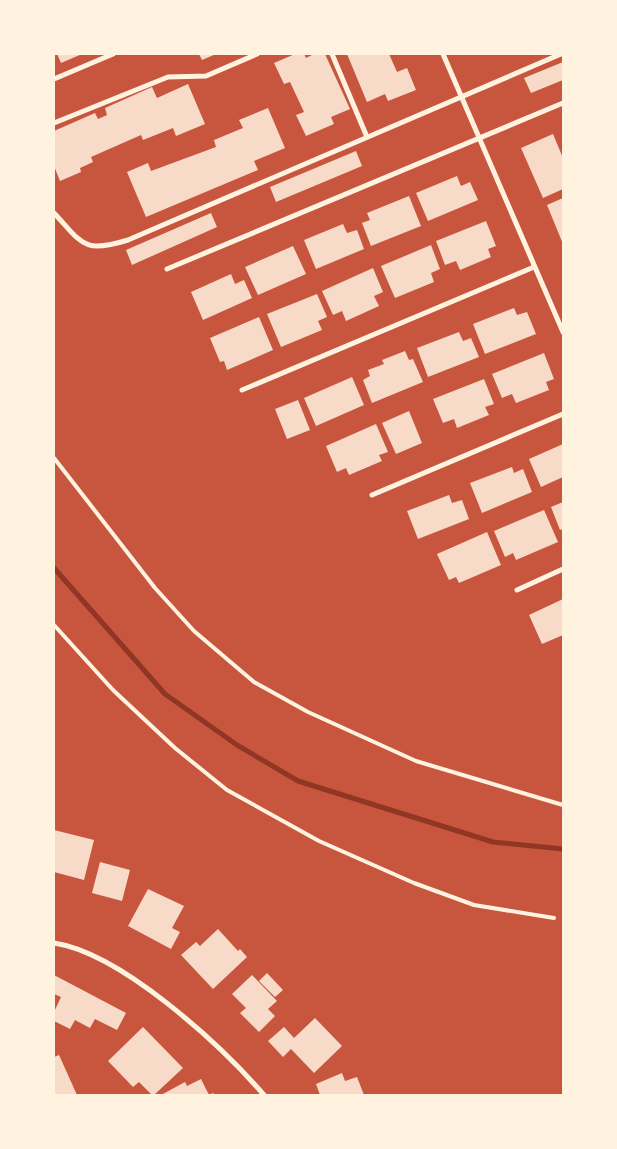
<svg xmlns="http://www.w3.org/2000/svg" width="617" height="1149" font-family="'Nunito Sans',sans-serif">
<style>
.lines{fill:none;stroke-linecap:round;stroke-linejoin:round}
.stream{stroke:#8f3625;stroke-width:5}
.building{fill:#f7dbc8}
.service{stroke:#fff3e0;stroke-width:4}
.minor{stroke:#fff3e0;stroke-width:5}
</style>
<rect width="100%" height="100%" fill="#c8553d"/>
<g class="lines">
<!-- stream -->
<path class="stream" d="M54,568L165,694L237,745L298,781L493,842L563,849"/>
</g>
<!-- building -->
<path class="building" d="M57,54H82L61,63Z
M199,54H216L202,60Z
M295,54H304L306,58L314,54H325L350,109L331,117L334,124L306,136L296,115L304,112L290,82L284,84L274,63Z
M347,54H389L397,72L407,68L416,90L388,101L385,94L367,102Z
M563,62V80L531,93L524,78Z
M188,84L205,124L176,136L173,128L143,140L141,135L91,157L93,162L80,168L81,172L60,181L54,166V131L95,113L98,119L107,115L105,108L152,87L157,98Z
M268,108L285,148L254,161L258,170L146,217L127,172L148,163L151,171L216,147L214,140L243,128L239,120Z
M553,134L563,158V189L543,198L521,148Z
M356,151L362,166L276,202L270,187Z
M457,176L461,186L470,182L478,200L428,221L416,193Z
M409,196L421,226L371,246L362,223L370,220L367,213Z
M563,198V244L547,205Z
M211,213L217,227L132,265L126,250Z
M486,221L496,246L488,249L491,257L460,270L456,261L445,265L436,241Z
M343,224L347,233L357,230L364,249L316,269L304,240Z
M431,245L440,269L431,273L434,282L395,298L381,266Z
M293,246L306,274L258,295L245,267Z
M373,268L383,292L374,296L379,306L346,321L342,311L333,315L322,291Z
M231,274L235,284L244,280L252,298L203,320L191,292Z
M317,294L327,317L318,321L322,330L281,347L267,314Z
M514,308L517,315L527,312L536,334L485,354L473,324Z
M259,317L273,350L227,370L224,361L220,362L210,338Z
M459,332L463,341L471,338L479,357L428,377L417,348Z
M405,351L409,360L413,359L423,382L372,403L363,380L370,376L368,370L384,364L382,360Z
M544,353L554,379L546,382L549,390L516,403L512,394L502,398L492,374Z
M352,377L364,405L316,426L304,398Z
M484,379L494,404L485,407L489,415L457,428L454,419L443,423L433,399Z
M298,400L310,430L287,439L275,409Z
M409,411L422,443L396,454L382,423Z
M376,424L388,452L379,455L382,461L349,475L346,468L337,472L326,446Z
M563,444V477L541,487L529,459Z
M512,467L514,473L523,469L532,492L482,513L470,483Z
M449,495L452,503L462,500L469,519L418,539L407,511Z
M563,502V529L560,530L551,507Z
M544,510L558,542L516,560L513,553L505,557L494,531Z
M487,532L501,565L459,583L456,577L449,580L437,554Z
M563,599V635L542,644L529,615Z
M54,830L94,840L84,880L54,872Z
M100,862L130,870L122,901L92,893Z
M148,889L184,906L172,928L180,932L171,949L128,926Z
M218,929L238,951L240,949L247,957L213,989L181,955L196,942L200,946Z
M267,973L283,990L275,997L259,981Z
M54,975L126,1013L117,1030L95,1019L90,1028L75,1020L70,1029L54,1021V1012L61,997L54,994Z
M252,975L277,1001L268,1009L275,1016L259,1032L240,1013L246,1008L232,994Z
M315,1018L342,1046L314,1073L291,1049L283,1057L268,1041L284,1027L294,1038Z
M143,1027L183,1068L154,1095H152L139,1082L133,1087L108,1061Z
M59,1055L77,1095H54V1057Z
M342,1073L345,1081L357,1077L364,1095H320L316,1084Z
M201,1079L209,1095L213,1093L215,1095H161L185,1082L187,1086Z"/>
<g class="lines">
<!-- service -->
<path class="service" d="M54,458L155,588L194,631L254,682L308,712L416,761L563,805
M54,625L113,690L175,748L227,790L319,841L414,883L474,905L554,918"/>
<!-- minor -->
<path class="minor" d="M332,54L367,137
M443,54L563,332
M54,79L113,54
M54,123L168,77L206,76L257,54
M54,213C83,244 83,254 128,240L561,54
M167,269L563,103
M242,390L534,267
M372,495L563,414
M517,590L563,569
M54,943C121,953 220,1044 264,1095"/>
</g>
<!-- border -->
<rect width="617" height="1149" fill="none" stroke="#fff3e0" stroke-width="110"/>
</svg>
